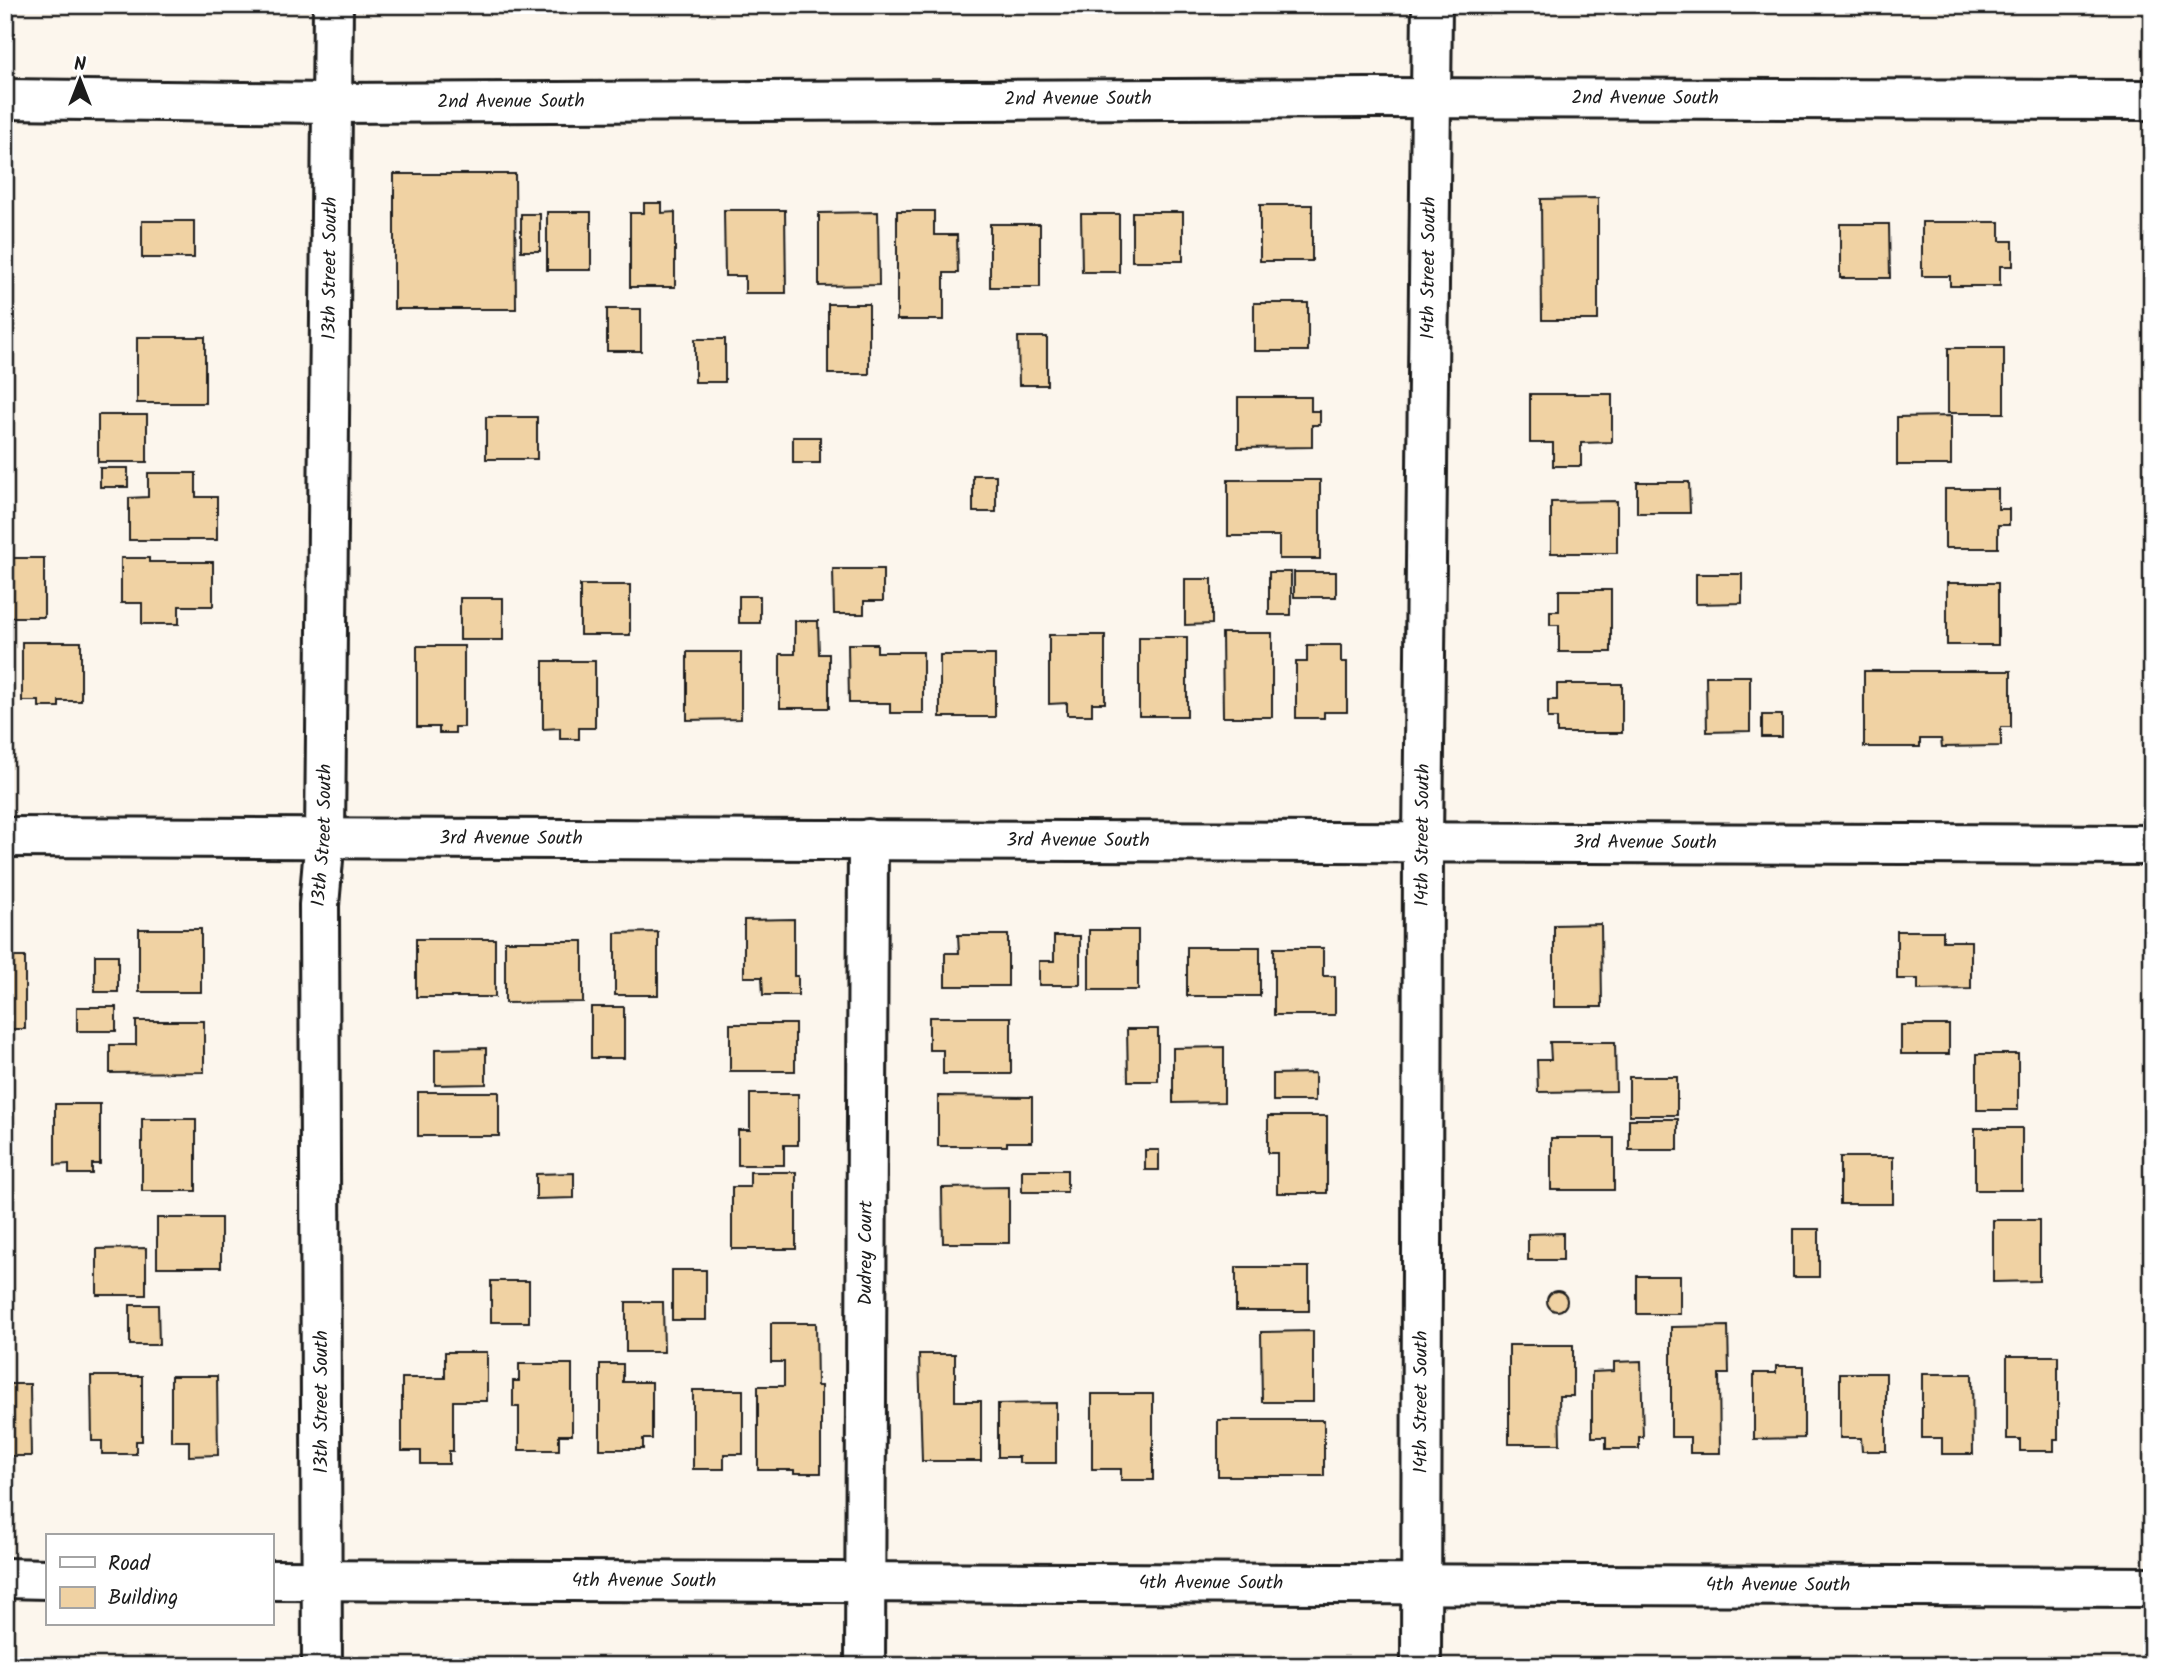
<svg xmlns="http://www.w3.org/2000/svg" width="2157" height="1671" font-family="Kalam,sans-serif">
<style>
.building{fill:#f0d2a3;stroke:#1c1c1c;stroke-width:2}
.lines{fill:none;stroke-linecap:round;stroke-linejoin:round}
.minor-casing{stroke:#1c1c1c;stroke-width:44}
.minor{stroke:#fff;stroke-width:38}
.labels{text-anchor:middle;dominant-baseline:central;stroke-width:5;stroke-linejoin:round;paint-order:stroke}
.street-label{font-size:19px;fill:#1c1c1c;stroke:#fff}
</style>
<rect width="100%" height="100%" fill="#fcf6ed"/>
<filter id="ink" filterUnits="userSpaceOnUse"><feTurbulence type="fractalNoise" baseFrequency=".0143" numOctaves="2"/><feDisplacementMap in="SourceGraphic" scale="14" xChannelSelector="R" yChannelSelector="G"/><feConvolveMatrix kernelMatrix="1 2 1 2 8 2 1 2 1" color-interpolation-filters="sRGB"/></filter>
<g filter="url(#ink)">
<!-- building -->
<path class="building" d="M1930,5H1970V8H1931Z
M394,174H515L516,309H394Z
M1598,198V320H1542L1541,199Z
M644,203H662V213L675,212V287H630V213H644Z
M1260,205H1312V261H1260Z
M724,210H785L786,293H745V276H725Z
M897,211H934V235H957L958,273H944V320H897Z
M547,212H591V270H547Z
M878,212L879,285L819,286V213Z
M1132,212H1183V261H1132Z
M521,214H540V251H521Z
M1081,214H1119V272H1082Z
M5,216H6L7,283H5Z
M142,221H194V258H142Z
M1922,222H2000V241H2013V266H2000V286H1950V276H1922Z
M990,224H1040V287H990Z
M1840,224H1889L1890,278H1840Z
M1254,303H1308V351H1254Z
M828,304H869V374H828Z
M607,309H641V351H607Z
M137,337H205V403H137Z
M1018,337H1047V385H1019Z
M695,339H725V382H695Z
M1948,348H2004V413H1948Z
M1530,394H1612V442L1581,443V466H1553V443H1530Z
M1238,397H1311V411H1320V425H1312V447L1238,448Z
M98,415H147V462H98Z
M1951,416V465H1897V417Z
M486,417H537V459H486Z
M793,437H820V463H793Z
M100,468H128V487H100Z
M148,473H196V497H217V540H129V498L148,497Z
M973,475H996V512H973Z
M1228,480H1320V559H1279V536H1228Z
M1637,482H1689L1690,513H1637Z
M1945,489H1998V509H2009V525H1998V548H1945Z
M1617,501V553H1551V502Z
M5,558H44V617H5Z
M121,558H149V562H213V606H179V624H142V603H121Z
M833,569H883V601H864V614H834Z
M1269,572H1291V615H1269Z
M1294,572H1336V597H1294Z
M1696,574H1742V603L1696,604Z
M1185,579H1212V624L1185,625Z
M1947,583H1998V645H1947Z
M580,585H630V635H580Z
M1559,590H1611V652H1559V625H1550V611H1559Z
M739,596H760V623H739Z
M460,598H503V640H460Z
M795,621H818L819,654H829V708H780V654H795Z
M1222,633H1272V717H1223Z
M1049,635H1105V703H1092V715H1067V703L1049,704Z
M1139,637H1187V716H1139Z
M22,642H81V701H59V707H39V701H22Z
M848,644H877V652H923V713H890V703H849Z
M1307,645H1341V662H1347V712H1324V718H1296V662H1307Z
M417,646H464V727H455V733H439V727H417Z
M687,652H741V719L687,720Z
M940,655H995V717H940Z
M543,661H595V728H579V739H560V728L543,729Z
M1864,671H2011V727H2001V746L1942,747L1941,739H1920V747H1864Z
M1706,676H1750V731L1707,732Z
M1557,684H1622V733H1557V718H1548V700H1557Z
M1762,715H1782V737H1762Z
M794,919V976H798V995H763L762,977H744V920Z
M1601,924L1602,1007H1554V925Z
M139,929H201V992H139Z
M1089,930H1138V990H1089Z
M1897,931H1943V941H1971V989L1918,990V979H1897Z
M658,932V995H615V933Z
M958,935H1008V986H945V953H959Z
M1054,936H1080V985H1039V961H1054Z
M416,939H495V997H416Z
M505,941H583V1002L505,1003Z
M1187,947H1260V996H1187Z
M1274,948H1323V976H1335V1015H1274Z
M95,955H118V992H95Z
M5,957H25V1029H5Z
M77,1007H116V1031H77Z
M591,1007H624V1058H591Z
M929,1017H1011V1074H943V1050H929Z
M136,1021H204V1072L110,1073V1045H136Z
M730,1024H795V1071H730Z
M1901,1025H1949V1054H1901Z
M1127,1029H1158V1081H1128Z
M1550,1042H1615L1616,1091L1538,1092L1537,1060H1551Z
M1224,1047V1102L1173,1103V1048Z
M486,1048V1084L435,1085V1049Z
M1977,1054H2018V1110H1977Z
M1315,1073V1101H1273V1074Z
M1629,1077H1677V1115H1629Z
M418,1092H499V1136H418Z
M750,1094H798V1145H784V1165H738V1130H750Z
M938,1096L1032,1097V1142H1007V1146H938Z
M55,1104H100V1164H92V1174H69V1164L55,1165Z
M1268,1116H1327V1193H1277V1153H1268Z
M142,1119H196V1191H142Z
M1629,1119H1678V1150H1629Z
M1975,1128H2022V1190H1975Z
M1551,1138H1614V1190H1551Z
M1145,1150H1159V1170H1145Z
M1840,1157H1893V1204H1840Z
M1022,1170H1067V1192H1022Z
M750,1172H796V1249H732V1187H750Z
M574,1173V1198L536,1199V1174Z
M1009,1187V1243H943L942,1188Z
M157,1218H221V1267H157Z
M1993,1220H2039V1281L1993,1282Z
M1793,1229H1819V1277H1793Z
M1563,1233V1260H1528V1234Z
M146,1248V1295H97V1249Z
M1236,1267H1309V1311H1236Z
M672,1270H706V1320H672Z
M1637,1276H1680V1314H1637Z
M491,1281H529V1322H491Z
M1547 1301a10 10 0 1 1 20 0a10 10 0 1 1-20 0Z
M626,1302H663L664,1352H626Z
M130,1305H158L159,1345H130Z
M771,1323H816L817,1386H821V1473H794V1470H758V1386H784V1362H771Z
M1728,1326L1729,1374H1719L1720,1453H1690V1437H1671V1327Z
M1313,1331V1402H1262L1261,1332Z
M1509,1345H1573V1396H1559L1560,1444H1509Z
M445,1352H487V1401H453V1451H449V1464H421V1451H402V1378H445Z
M919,1354H955V1401H981V1461H922Z
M2007,1356H2058V1439H2054V1451H2020V1439H2007Z
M1641,1361L1643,1437H1639V1449H1606V1437H1592V1372L1614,1371V1362Z
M5,1363H9V1384H30L31,1456H5Z
M519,1364H572V1435H559V1450H519V1407H513V1381H519Z
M600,1364H623V1382H652V1439H643V1449H600Z
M1776,1366H1804V1438L1754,1439V1373H1776Z
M1840,1373H1886V1451H1862L1861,1438H1840Z
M1922,1374H1972L1973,1454H1942V1438H1922Z
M91,1376H142V1441H136V1454H102V1441H92Z
M171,1376H217L218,1455L189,1456V1441H171Z
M693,1390H743V1454H724V1469H693Z
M1092,1394H1153V1480H1121V1469H1092Z
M1056,1403V1463H1019V1457H998V1404Z
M1218,1420H1324V1476H1218Z"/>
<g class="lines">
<defs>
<g id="minor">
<path id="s1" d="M5,99L332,103L1371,98L2152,100"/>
<path id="s2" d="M5,837L2152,845"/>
<path d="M5,1578L47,1579"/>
<path id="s3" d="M271,1580L2152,1587"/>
<path id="s4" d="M322,1666L319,905L325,837L333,5"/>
<path id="s5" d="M865,1666L868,839"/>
<path id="s6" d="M1421,1666L1423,842L1432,5"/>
</g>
</defs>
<!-- minor casing -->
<use href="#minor" class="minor-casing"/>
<!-- minor -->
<use href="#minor" class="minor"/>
</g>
</g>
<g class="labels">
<!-- street labels -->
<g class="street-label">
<text stroke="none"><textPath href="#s1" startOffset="1640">2nd Avenue South</textPath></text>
<text stroke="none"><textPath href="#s1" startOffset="1073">2nd Avenue South</textPath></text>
<text stroke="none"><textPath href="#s1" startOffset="506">2nd Avenue South</textPath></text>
<text stroke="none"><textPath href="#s4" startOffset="1398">13th Street South</textPath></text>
<text stroke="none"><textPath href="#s6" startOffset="1398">14th Street South</textPath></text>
<text stroke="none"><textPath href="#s4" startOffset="831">13th Street South</textPath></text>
<text stroke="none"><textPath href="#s6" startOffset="831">14th Street South</textPath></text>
<text stroke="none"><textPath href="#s2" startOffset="506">3rd Avenue South</textPath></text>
<text stroke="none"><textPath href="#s2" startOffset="1073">3rd Avenue South</textPath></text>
<text stroke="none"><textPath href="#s2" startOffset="1640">3rd Avenue South</textPath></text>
<text stroke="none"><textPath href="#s5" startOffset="413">Dudrey Court</textPath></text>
<text transform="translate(322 1402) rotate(-90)">13th Street South</text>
<text stroke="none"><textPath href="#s6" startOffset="264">14th Street South</textPath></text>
<text stroke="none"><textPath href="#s3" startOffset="373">4th Avenue South</textPath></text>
<text stroke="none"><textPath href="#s3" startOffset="940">4th Avenue South</textPath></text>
<text stroke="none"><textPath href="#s3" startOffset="1507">4th Avenue South</textPath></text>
</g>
</g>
<!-- margin -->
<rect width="2157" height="1671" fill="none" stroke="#fff" stroke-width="28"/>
<rect x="14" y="14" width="2129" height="1643" fill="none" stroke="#1c1c1c" stroke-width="2.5" filter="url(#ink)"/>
<!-- legend -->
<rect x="46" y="1534" width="228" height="91" fill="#ffffff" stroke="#a4a4a4" stroke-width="2"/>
<rect x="60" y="1557" width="35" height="10" fill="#ffffff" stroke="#a4a4a4" stroke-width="2"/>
<text x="108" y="1570" font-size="21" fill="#1c1c1c">Road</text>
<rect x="60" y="1587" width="35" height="21" fill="#f0d2a3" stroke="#a4a4a4" stroke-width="2"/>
<text x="108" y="1604" font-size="21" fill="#1c1c1c">Building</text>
<!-- north arrow -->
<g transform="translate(80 80)" stroke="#ffffff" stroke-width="5" paint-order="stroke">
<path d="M0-5L12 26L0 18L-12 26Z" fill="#1c1c1c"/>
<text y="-10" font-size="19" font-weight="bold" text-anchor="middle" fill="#1c1c1c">N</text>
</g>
</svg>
